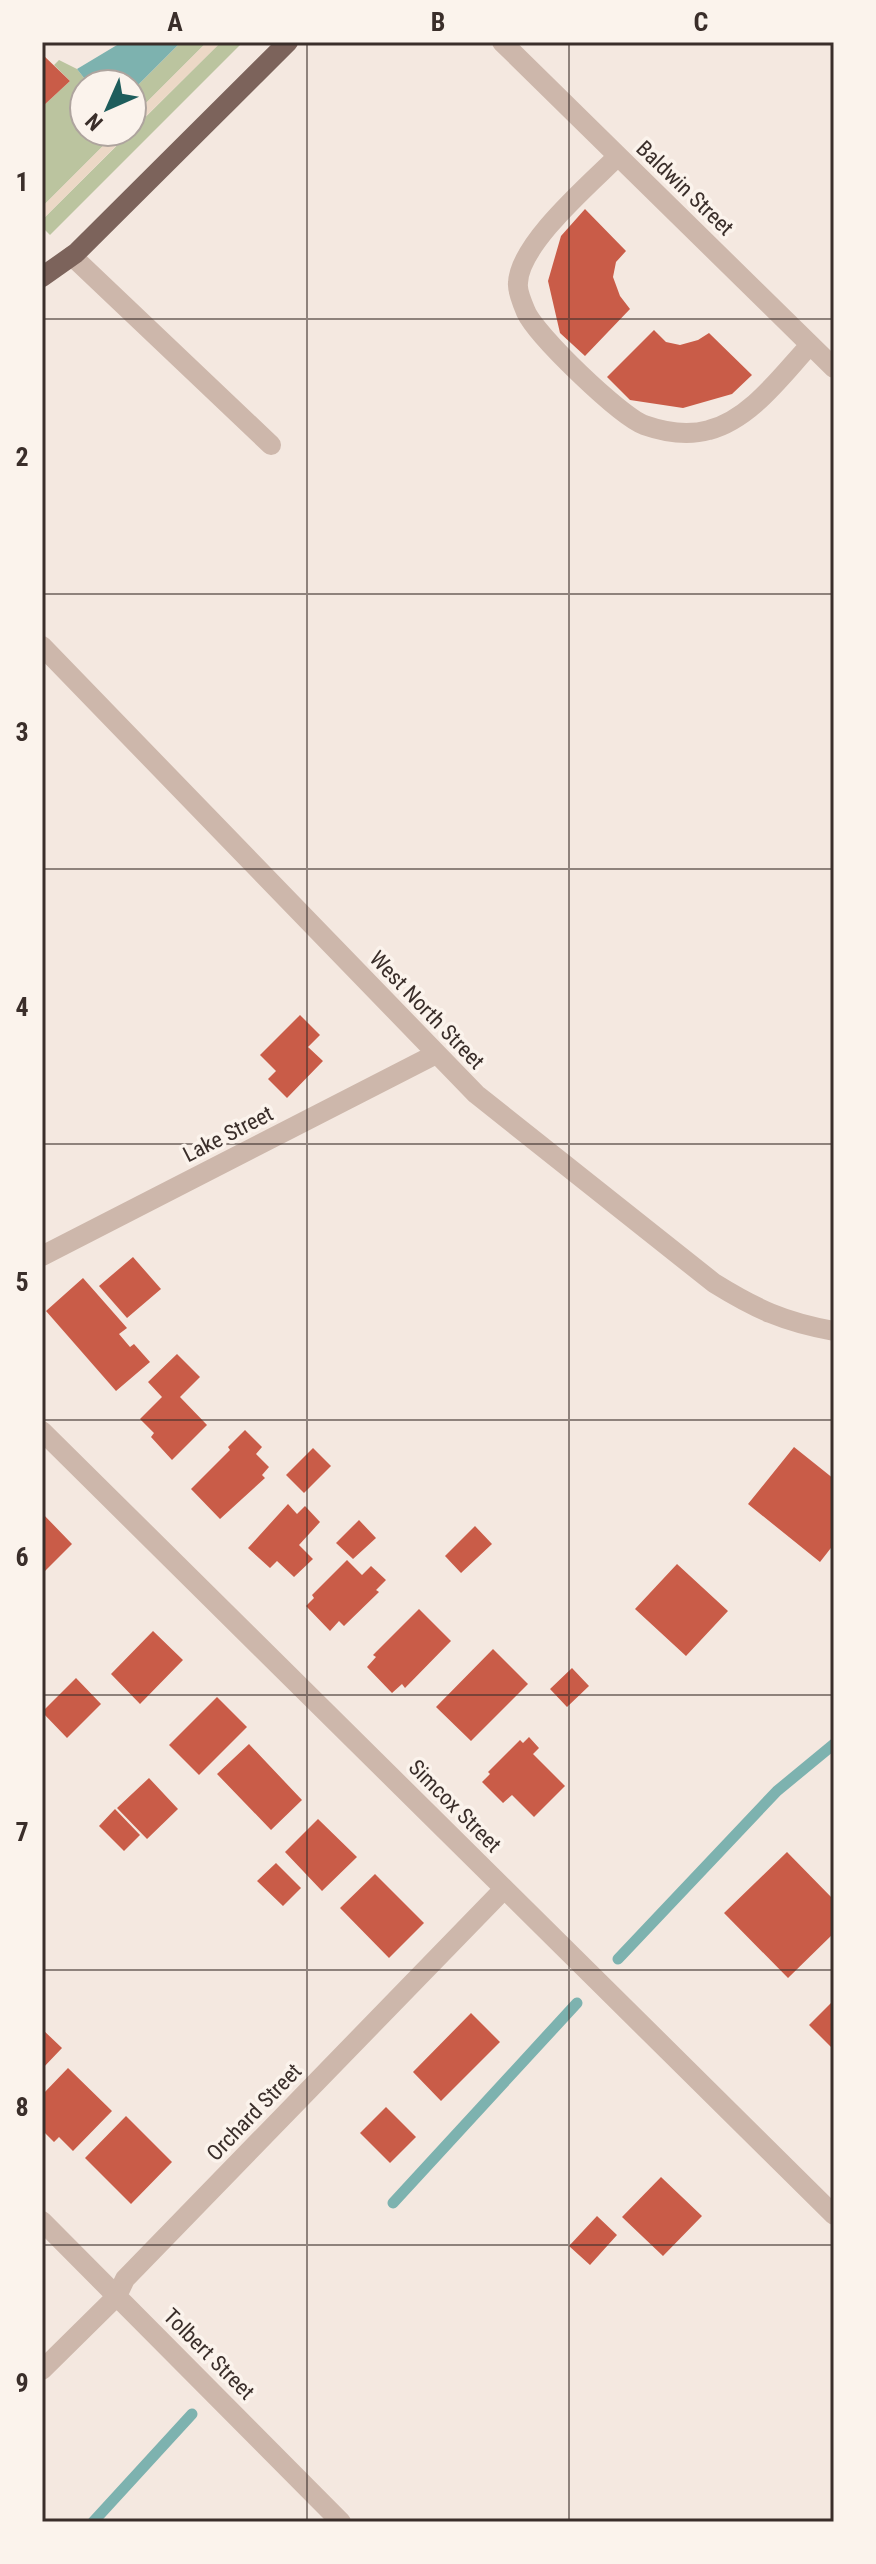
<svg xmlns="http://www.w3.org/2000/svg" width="876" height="2564" font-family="'Roboto Condensed',sans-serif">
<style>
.green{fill:#bbc49f}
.plaza{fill:#ecd8c6}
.water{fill:#7db2af}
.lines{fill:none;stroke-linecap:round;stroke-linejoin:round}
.stream{stroke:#7db2af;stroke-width:11}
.building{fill:#c95c48}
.minor{stroke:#cdb7ab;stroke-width:20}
.major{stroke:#7c635b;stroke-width:20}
.grid{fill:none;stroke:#3a2e2a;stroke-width:2;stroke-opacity:0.55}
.labels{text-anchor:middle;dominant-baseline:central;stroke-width:7;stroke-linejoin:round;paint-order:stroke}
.street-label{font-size:22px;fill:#3a2e2a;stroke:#fbf3ec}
.neatline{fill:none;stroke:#3a2e2a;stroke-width:3}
.grid-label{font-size:26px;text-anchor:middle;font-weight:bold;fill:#3a2e2a}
</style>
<rect width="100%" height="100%" fill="#f4e8e0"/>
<!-- green -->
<path class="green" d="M181,42H207L132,117V91Z
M221,42H243L50,235L42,227V220Z
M59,60L77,69L84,78V132H117L42,207V114L45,111L42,107L70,81L54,65Z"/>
<!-- plaza -->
<path class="plaza" d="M207,42H221L132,130V117Z
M117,132H130L42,220V207Z"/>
<!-- water -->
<path class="water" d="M122,42H181L132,91V84H84V78L77,69Z"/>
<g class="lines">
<!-- stream -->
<path class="stream" d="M618,1959L777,1791L834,1744
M393,2203L577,2003
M93,2522L192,2414"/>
</g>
<!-- building -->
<path class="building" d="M42,54L70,81L42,107Z
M585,209L626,251L616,262L613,277L620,296L630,309L585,356L560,333L548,281L561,236Z
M654,330L666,342L680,345L698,340L709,333L752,375L732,394L683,408L630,400L607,377Z
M300,1015L320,1035L308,1047L323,1061L287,1098L268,1079L276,1071L260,1055Z
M133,1257L161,1289L127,1318L99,1286Z
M83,1278L127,1328L119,1334L130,1347L134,1344L150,1362L116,1391L46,1311Z
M177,1354L200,1377L180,1397L207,1425L172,1460L151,1437L154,1433L140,1419L162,1397L148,1382Z
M245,1430L262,1447L256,1454L269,1467L262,1475L265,1478L220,1519L191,1489L230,1450L228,1447Z
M794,1447L834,1479V1544L820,1562L748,1504Z
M313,1448L331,1466L304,1493L286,1475Z
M288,1504L297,1514L305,1506L320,1522L299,1545L313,1559L294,1577L277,1561L270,1568L248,1548Z
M42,1513L72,1544L42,1574Z
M359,1520L376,1538L353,1559L336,1543Z
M475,1526L492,1544L461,1573L445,1556Z
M347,1560L362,1575L371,1566L386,1580L376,1590L379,1592L344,1626L339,1621L330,1631L306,1606L314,1598L312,1595Z
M677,1564L728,1611L686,1656L635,1609Z
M419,1609L451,1641L405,1688L402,1684L392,1693L367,1667L376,1657L373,1655Z
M153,1631L183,1660L140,1704L111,1674Z
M493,1649L528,1684L471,1741L436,1707Z
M572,1668L589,1686L567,1707L550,1689Z
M76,1678L101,1704L67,1738L42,1712Z
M217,1697L247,1727L199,1775L169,1745Z
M529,1737L539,1748L533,1754L565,1786L534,1817L512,1795L503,1803L482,1782L490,1774L488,1772L520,1740L523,1743Z
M249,1744L302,1800L271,1830L217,1774Z
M149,1778L178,1809L147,1839L117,1808Z
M115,1809L140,1835L124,1851L99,1826Z
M318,1819L357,1857L322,1891L285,1852Z
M787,1852L834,1900V1933L788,1978L724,1913Z
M276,1863L301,1888L283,1906L257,1881Z
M375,1874L424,1923L389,1958L340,1908Z
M834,2000V2050L809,2025Z
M471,2013L500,2042L441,2101L413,2072Z
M42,2029L62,2048L42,2069Z
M68,2068L112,2111L73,2151L59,2137L54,2142L42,2130V2095Z
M386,2107L416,2137L390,2163L360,2133Z
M126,2116L172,2162L131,2204L85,2158Z
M661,2177L702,2216L663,2256L622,2217Z
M597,2216L617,2235L590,2265L569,2246Z"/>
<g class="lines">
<!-- minor -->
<path class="minor" d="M502,42L834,368
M618,156C591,183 519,244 518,283C517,290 523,305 526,312C537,336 619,415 644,425C664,432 688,436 709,430C751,419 782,375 810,345
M72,256L271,445
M42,646L476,1094L714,1283C756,1309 784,1322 834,1331
M42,1256L436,1054
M42,1431L834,2215
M42,2221L341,2522
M42,2370L117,2296L125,2279L504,1889"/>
<!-- major -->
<path class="major" d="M42,277L76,253L288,42"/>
</g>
<!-- grid -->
<path class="grid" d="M307,42V2522M569,42V2522M42,319H834M42,594H834M42,869H834M42,1144H834M42,1420H834M42,1695H834M42,1970H834M42,2245H834"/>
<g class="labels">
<!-- street labels -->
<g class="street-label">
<text transform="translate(685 188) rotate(44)">Baldwin Street</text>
<text transform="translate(427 1010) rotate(46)">West North Street</text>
<text transform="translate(228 1134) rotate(-27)">Lake Street</text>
<text transform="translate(455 1806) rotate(45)">Simcox Street</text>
<text transform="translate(254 2112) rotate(-46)">Orchard Street</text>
<text transform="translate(209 2354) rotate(45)">Tolbert Street</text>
</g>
</g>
<!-- border -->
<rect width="876" height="2564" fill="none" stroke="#fbf3ec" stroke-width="88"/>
<!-- north arrow -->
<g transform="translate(108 108) rotate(225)"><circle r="38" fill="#fbf3ec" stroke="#aea49e" stroke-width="2"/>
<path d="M0-6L14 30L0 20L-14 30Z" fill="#1e5d5c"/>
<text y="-12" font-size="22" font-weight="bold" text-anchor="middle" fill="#3a2e2a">N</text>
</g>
<rect x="44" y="44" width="788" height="2476" class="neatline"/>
<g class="grid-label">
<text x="175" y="31">A</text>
<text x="438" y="31">B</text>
<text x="701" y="31">C</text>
<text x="22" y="191">1</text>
<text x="22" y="466">2</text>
<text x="22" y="741">3</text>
<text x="22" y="1016">4</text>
<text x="22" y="1291">5</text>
<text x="22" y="1566">6</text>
<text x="22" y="1841">7</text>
<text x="22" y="2116">8</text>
<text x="22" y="2392">9</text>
</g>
</svg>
